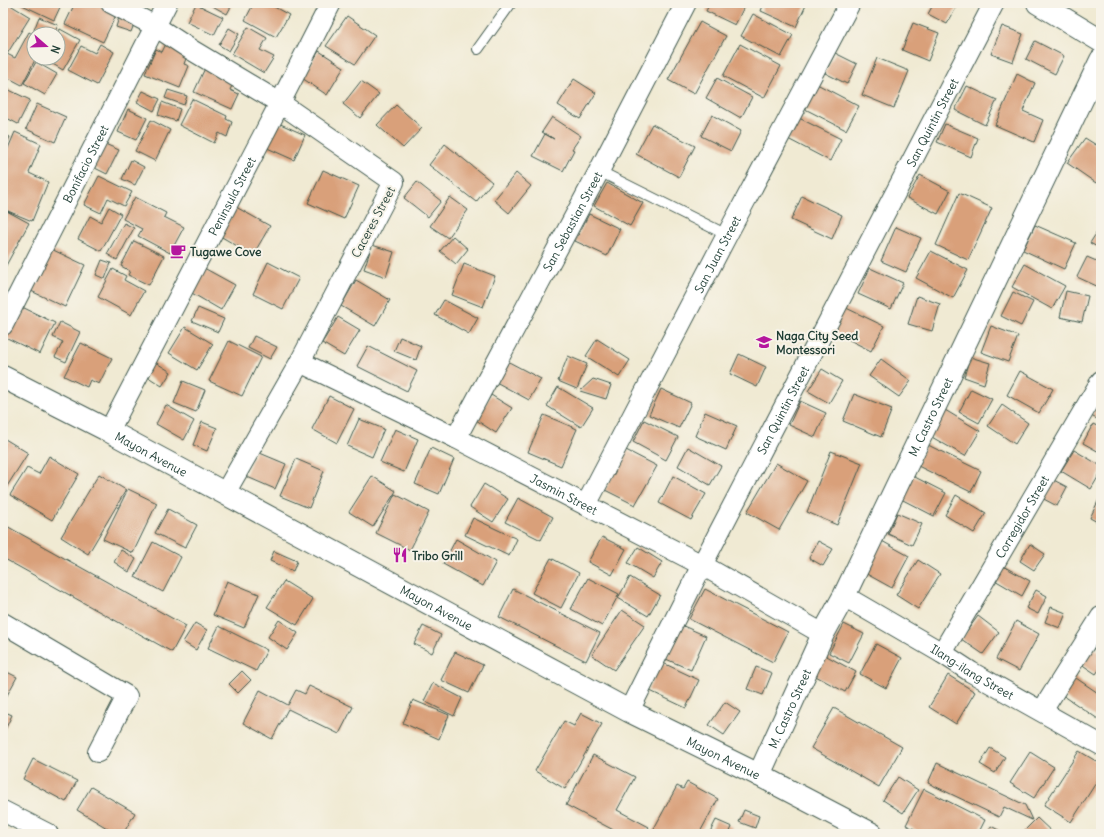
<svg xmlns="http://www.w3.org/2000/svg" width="1104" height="837" font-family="Delius,sans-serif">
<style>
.building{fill:#d9a07a}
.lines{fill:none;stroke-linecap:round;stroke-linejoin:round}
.service-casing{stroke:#3e574c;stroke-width:12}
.minor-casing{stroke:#3e574c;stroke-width:22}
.tertiary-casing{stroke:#3e574c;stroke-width:24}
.service{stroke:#fff;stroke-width:10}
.minor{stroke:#fff;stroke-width:20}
.tertiary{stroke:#fff;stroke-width:22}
.labels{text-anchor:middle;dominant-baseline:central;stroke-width:4;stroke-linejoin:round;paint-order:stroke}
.street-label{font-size:12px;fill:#1f3d34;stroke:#f7f3e8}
.poi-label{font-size:12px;font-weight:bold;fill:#1f3d34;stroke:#f7f3e8;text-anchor:start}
</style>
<rect width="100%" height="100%" fill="#f7f3e8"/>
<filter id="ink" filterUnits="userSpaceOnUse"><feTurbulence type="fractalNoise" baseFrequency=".025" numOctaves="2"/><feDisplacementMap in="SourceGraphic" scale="8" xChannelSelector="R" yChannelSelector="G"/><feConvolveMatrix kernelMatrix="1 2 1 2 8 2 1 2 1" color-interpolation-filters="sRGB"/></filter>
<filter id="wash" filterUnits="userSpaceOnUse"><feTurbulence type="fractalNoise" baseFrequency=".012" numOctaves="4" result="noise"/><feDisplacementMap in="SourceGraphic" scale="16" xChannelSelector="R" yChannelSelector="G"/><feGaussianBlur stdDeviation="0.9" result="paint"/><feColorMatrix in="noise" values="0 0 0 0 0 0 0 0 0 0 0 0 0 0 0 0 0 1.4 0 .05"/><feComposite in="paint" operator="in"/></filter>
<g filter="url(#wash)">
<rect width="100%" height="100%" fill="#f0ead3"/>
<g id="blocks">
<!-- building -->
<path class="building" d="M3,3H7L30,17L7,54L15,58L29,32L34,35V58H36L22,85L3,75Z
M18,3H62L54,20Z
M75,3H95L117,13L103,42L65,24Z
M207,3H233L227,14Z
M254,3H267L289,15L276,37L245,20Z
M710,3H746L735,25L706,11Z
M764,3H807L796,27L761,11Z
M934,3H959L947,24L928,14Z
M196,4L223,17L214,35L187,22Z
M120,14L136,19L131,32L116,27Z
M753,14L793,35L781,57L741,36Z
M347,16L375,35L355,64L326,46Z
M39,17L58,25L54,34H42L34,30Z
M700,22L726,36L694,94L668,80Z
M913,23L939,33L928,61L902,50Z
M1002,26L1023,34L1013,62L991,54Z
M248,27L267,38L260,50L274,57L264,73L232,54Z
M229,28L239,34L229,51L219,45Z
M60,29L80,40L63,70L44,59V58H58V33Z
M1035,41L1064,56L1055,74L1026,59Z
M100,44L114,52L97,85L68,70L81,46L95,53Z
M166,44L188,53L184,64L189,66L180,88L145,74L156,49L162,52Z
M740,44L781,66L764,98L723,76Z
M319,51L344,67L327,95L302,78Z
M835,53L857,64L847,84L825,73Z
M877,58L909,71L894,108L862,95Z
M36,62L57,74L45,95L24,83Z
M206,66L235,79L230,90L239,94L232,109L194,92Z
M1017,74L1035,83L1023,111L1043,120L1034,142L995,125Z
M717,78L752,97L741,118L706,98Z
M574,79L596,93L580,119L558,105Z
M361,81L379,94L360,118L343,104Z
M817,84L859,106L846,130L805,109Z
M967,86L997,100L985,125L955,110Z
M3,87L30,100L18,124L3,116Z
M168,90L187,96L184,105L165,98Z
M143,91L160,99L154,111L137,102Z
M192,99L227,116L226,119L232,122L227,137L219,133L214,143L179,125Z
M162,102L180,109L176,121L158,115Z
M37,104L66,117L55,142L26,129Z
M396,105L422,128L403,148L377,125Z
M128,109L147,118L136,140L118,132Z
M712,115L741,131L731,151L701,136Z
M552,117L581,136L572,149L574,150L563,171L533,156L545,134L554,139L542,132Z
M799,118L841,139L830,161L788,139Z
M151,120L170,130L155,161L135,151Z
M276,122L305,135L294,160L265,147Z
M652,124L695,146L679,177L636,154Z
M945,124L978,138L971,157L937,142Z
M15,132L41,144L29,173L48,182L32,221L3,209V160Z
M3,134L10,137L3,151Z
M1085,138L1101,148V176L1096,183L1067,163Z
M105,144L119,150L107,174L93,167Z
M445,144L492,182L476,202L429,165Z
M131,160L144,167L135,185L122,179Z
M323,170L359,186L344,219L308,203Z
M516,173L531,186L509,213L494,200Z
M920,175L950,191L938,214L907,198Z
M99,176L132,192L124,206L108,198L101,213L84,205Z
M417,182L441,201L428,217L404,198Z
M607,183L643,203L630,226L594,206Z
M959,193L992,208L968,260L936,245Z
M802,196L842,215L832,239L791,220Z
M135,197L166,213L164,217L184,227L170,253L138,236L142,229L123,219Z
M450,197L468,210L448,238L430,226Z
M109,207L121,214L101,251L78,239L90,216L101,222Z
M236,207L270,226L253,255L220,236Z
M3,209L29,223L3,271Z
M589,214L620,229L607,256L575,241Z
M124,223L134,228L117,260L107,254Z
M1035,225L1076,243L1064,269L1023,250Z
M1101,226V249L1090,243Z
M896,227L921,238L906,272L881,261Z
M453,236L468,249L456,264L440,251Z
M134,241L164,256L149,285L128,275L130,271L121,266Z
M372,245L394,252L386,277L364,269Z
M49,248L85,265L65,307L29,290Z
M931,251L968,270L953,298L916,278Z
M1087,257L1101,263V288L1077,277Z
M102,260L111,263L105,279L96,275Z
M268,262L299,278L283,309L253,294Z
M464,264L495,276L483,307L452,295Z
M1025,264L1065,286L1052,309L1012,287Z
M204,268L235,285L221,310L190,292Z
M870,268L903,283L891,309L858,294Z
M113,269L126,276L124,280L144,291L131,315L98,297Z
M356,280L390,300L375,326L341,306Z
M1066,291L1088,296L1082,322L1060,317Z
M1013,292L1033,302L1021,326L1001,316Z
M917,296L940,304L932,331L908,324Z
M444,300L478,318L469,334L435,315Z
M20,306L55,323L40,354L5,337Z
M842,306L884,326L871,351L830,330Z
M198,308L224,319L218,332L192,321Z
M338,317L360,330L344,356L322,343Z
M60,322L80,332L66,362L55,357L63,342L53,337Z
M991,326L1018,336L1008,362L981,352Z
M185,327L213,344L197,370L169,353Z
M254,336L277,347L270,359L248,348Z
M400,337L421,346L416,360L394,351Z
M597,339L630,360L619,377L586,356Z
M229,341L261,357L242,396L209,381Z
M81,343L112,358L99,384L90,380L87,387L64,376Z
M368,346L417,371L407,391L357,366Z
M739,354L766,367L757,387L730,374Z
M568,356L587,364L577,389L558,381Z
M970,357L990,363L984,384L964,377Z
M150,359L171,372L162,386L142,373Z
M881,359L911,381L899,397L869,376Z
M507,361L541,379L529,400L496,382Z
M822,369L842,381L829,403L808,391Z
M1020,371L1053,389L1039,413L1007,395Z
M593,379L611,385L606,399L580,391Z
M183,381L205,390L196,412L174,403Z
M558,387L593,408L581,427L547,406Z
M661,389L691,403L679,428L649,415Z
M971,389L992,399L979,423L959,412Z
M854,394L892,409L881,437L843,421Z
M491,395L512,408L496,433L476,420Z
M329,396L354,409L337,443L312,429Z
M800,401L826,413L815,437L789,425Z
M1098,402L1101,404V421L1091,416Z
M166,405L194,421L184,440L156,424Z
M1002,405L1028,423L1015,444L988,426Z
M945,410L980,431L965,456L930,436Z
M705,412L737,426L726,450L695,436Z
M544,415L577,429L561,466L528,452Z
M359,419L384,429L372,457L347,446Z
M644,420L678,437L666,460L633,442Z
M202,422L217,428L207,451L193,445Z
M1093,424L1101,428V453L1083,443Z
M395,429L418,439L404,472L380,462Z
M5,439L28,453L4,491L3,490V442Z
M926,444L981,471L971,492L916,465Z
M688,447L721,466L710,485L678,466Z
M431,448L454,459L439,494L415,484Z
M626,450L657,466L635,505L605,490Z
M1074,450L1101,466V472L1091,489L1061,471Z
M255,451L286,464L275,489L245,476Z
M831,451L862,463L837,525L807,512Z
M49,456L79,474L52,520L10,495L27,468L39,474Z
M296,459L324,471L309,508L280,496Z
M776,463L807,481L779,530L747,512Z
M99,474L126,490L88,554L61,537Z
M911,475L946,493L934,516L899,498Z
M372,476L396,491L373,527L349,512Z
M673,476L706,494L691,520L659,503Z
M1048,477L1067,487L1057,506L1038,496Z
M484,484L508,499L493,522L470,507Z
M128,489L157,503L133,553L103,539Z
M395,494L429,512L410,550L376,533Z
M956,495L986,513L974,533L945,515Z
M1101,495V524L1090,518Z
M518,498L553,517L541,540L505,522Z
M168,509L197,525L185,548L155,533Z
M897,513L922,524L912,545L888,534Z
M473,518L517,539L509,556L465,535Z
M3,524L186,626L172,652L3,558Z
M602,537L626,549L612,575L588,562Z
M456,539L496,562L483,586L443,564Z
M880,540L909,556L892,588L863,572Z
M818,541L833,549L823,566L809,558Z
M153,542L181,557L163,592L135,577Z
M1030,544L1045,554L1034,570L1020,561Z
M638,547L662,562L653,578L628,563Z
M121,550L136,559L129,572L114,562Z
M274,551L297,561L293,571L270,561Z
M551,558L579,573L561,608L532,593Z
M918,560L940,574L918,609L896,595Z
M1001,565L1030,581L1022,596L993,579Z
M630,577L660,595L648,616L618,598Z
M588,578L619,594L602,626L571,609Z
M227,581L259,594L244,628L213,615Z
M284,581L313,599L297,625L267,607Z
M513,589L600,633L586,661L499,617Z
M705,589L788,632L773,662L689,619Z
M1036,590L1047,596L1038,614L1026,608Z
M1051,607L1066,613L1060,628L1045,622Z
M622,610L645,625L614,670L592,655Z
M978,616L999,632L983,654L961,639Z
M279,620L298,633L287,650L268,637Z
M1016,621L1039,634L1019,671L996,659Z
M195,623L207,630L196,650L183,642Z
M844,624L864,634L849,663L829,653Z
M681,625L706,636L691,670L666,659Z
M219,626L267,650L256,671L208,648Z
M423,626L441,635L432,653L414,644Z
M876,644L902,658L886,688L860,674Z
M1093,648L1101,654V667L1096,674L1081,664Z
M455,652L483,665L469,693L441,680Z
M823,654L856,672L845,692L812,674Z
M661,662L699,680L686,708L648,690Z
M756,667L772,673L763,695L747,689Z
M3,670L17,677L5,699L3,698Z
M242,671L251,680L238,693L229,684Z
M948,675L975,692L956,724L929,707Z
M1073,676L1101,695V721L1061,694Z
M433,683L462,698L454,716L424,701Z
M309,686L353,707L339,734L288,709L272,739L243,723L260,690L288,705L296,690L305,694Z
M413,700L449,715L439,739L403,723Z
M725,702L740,712L724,735L709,725Z
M834,708L902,747L879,787L811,748Z
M3,711L12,715L3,734Z
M581,713L602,724L565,789L535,771L564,721L574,726Z
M990,748L1005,757L995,773L980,764Z
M1079,751L1101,764V775L1071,822L1044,805Z
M1030,752L1054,767L1034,798L1010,783Z
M593,755L635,777L617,810L649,827L645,834H621L566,805Z
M33,759L77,781L66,802L23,779Z
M937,763L1025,805L1032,820L1004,807L999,817L928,783Z
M898,777L918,790L903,813L883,800Z
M687,782L718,799L699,834H651L677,786L683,789Z
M91,787L135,813L123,834H117L77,810Z
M924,789L985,820L978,834H924L906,825Z
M744,810L759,816L755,828L739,822Z
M1037,818L1054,834H1021Z
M716,820L732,827L729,834H709Z
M991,826L1006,834H987Z"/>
</g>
</g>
<g filter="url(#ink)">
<use href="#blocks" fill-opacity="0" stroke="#3e574c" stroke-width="1"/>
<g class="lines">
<defs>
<path id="service" d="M478,49L511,3
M599,171L727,235"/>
<g id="minor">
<path d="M111,3L155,26L190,49L280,103L394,182L300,362L225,493"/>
<path id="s1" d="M3,325L167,3"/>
<path id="s2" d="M300,362L456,438L702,565L823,634"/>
<path id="s3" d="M109,431L280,103L331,3"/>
<path id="s4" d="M456,438L599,171L686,3"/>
<path id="s5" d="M586,505L727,235L850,3"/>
<path id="s6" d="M844,596L942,653L971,672L1101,745"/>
<path d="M3,623L127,696L98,752"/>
<path id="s7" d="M942,653L1101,381"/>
<path id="s8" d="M629,711L702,565L994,3"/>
<path d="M1042,711L1101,617"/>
<path d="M3,811L48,834"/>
</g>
<g id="tertiary">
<path d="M1038,3L1101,41"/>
<path id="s9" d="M3,377L109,431L629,711L759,775L872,834"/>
<path id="s10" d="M759,775L823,634L844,596L1101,60"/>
</g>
</defs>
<!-- service casing -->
<use href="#service" class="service-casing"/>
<!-- minor casing -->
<use href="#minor" class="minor-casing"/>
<!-- tertiary casing -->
<use href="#tertiary" class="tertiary-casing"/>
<!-- service -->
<use href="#service" class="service"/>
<!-- minor -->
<use href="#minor" class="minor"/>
<!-- tertiary -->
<use href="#tertiary" class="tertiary"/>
</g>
</g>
<!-- icons -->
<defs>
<symbol id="cafe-bare" viewBox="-9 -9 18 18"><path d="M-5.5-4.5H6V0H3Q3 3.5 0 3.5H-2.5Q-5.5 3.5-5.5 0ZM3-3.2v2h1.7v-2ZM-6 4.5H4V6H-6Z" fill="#b5179e" stroke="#f7f3e8" stroke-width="2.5" paint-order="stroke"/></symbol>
<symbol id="school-bare" viewBox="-9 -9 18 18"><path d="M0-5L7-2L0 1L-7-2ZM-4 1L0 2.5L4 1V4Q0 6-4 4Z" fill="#b5179e" stroke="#f7f3e8" stroke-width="2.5" paint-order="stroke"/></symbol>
<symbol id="restaurant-bare" viewBox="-9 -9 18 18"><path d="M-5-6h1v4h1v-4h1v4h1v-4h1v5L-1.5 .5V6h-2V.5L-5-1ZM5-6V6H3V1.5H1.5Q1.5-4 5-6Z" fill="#b5179e" stroke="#f7f3e8" stroke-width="2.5" paint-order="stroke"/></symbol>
</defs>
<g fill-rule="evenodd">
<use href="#cafe-bare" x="167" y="240" width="22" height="22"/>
<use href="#school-bare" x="753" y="331" width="22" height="22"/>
<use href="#restaurant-bare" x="389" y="544" width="22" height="22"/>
</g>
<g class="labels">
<!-- street labels -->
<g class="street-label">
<text stroke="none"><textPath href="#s8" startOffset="662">San Quintin Street</textPath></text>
<text stroke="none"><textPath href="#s1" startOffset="181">Bonifacio Street</textPath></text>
<text stroke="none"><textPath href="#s3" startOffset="265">Peninsula Street</textPath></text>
<text stroke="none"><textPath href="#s4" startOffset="246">San Sebastian Street</textPath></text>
<text transform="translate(373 222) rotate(-62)">Caceres Street</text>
<text stroke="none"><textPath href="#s5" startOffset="283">San Juan Street</textPath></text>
<text stroke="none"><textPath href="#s8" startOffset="338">San Quintin Street</textPath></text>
<text stroke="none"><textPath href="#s10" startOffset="397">M. Castro Street</textPath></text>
<text stroke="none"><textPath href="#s9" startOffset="167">Mayon Avenue</textPath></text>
<text stroke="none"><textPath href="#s2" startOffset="295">Jasmin Street</textPath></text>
<text stroke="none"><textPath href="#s7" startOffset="158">Corregidor Street</textPath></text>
<text stroke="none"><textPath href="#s9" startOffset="491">Mayon Avenue</textPath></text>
<text stroke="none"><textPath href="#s6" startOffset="149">Ilang-ilang Street</textPath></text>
<text stroke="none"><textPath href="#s10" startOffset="73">M. Castro Street</textPath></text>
<text stroke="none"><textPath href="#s9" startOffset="815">Mayon Avenue</textPath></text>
</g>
<!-- poi labels -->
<g class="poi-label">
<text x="190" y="251">Tugawe Cove</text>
<text x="776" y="335">Naga City Seed<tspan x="776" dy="14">Montessori</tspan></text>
<text x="412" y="555">Tribo Grill</text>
</g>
</g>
<!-- margin -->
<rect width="1104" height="837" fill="none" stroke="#f7f3e8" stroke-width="16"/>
<!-- north arrow -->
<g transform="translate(46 46) rotate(110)"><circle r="19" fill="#f7f3e8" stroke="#a1aaa0"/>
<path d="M0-3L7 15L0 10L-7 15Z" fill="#b5179e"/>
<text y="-6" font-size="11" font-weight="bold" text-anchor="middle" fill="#1f3d34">N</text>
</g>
</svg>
